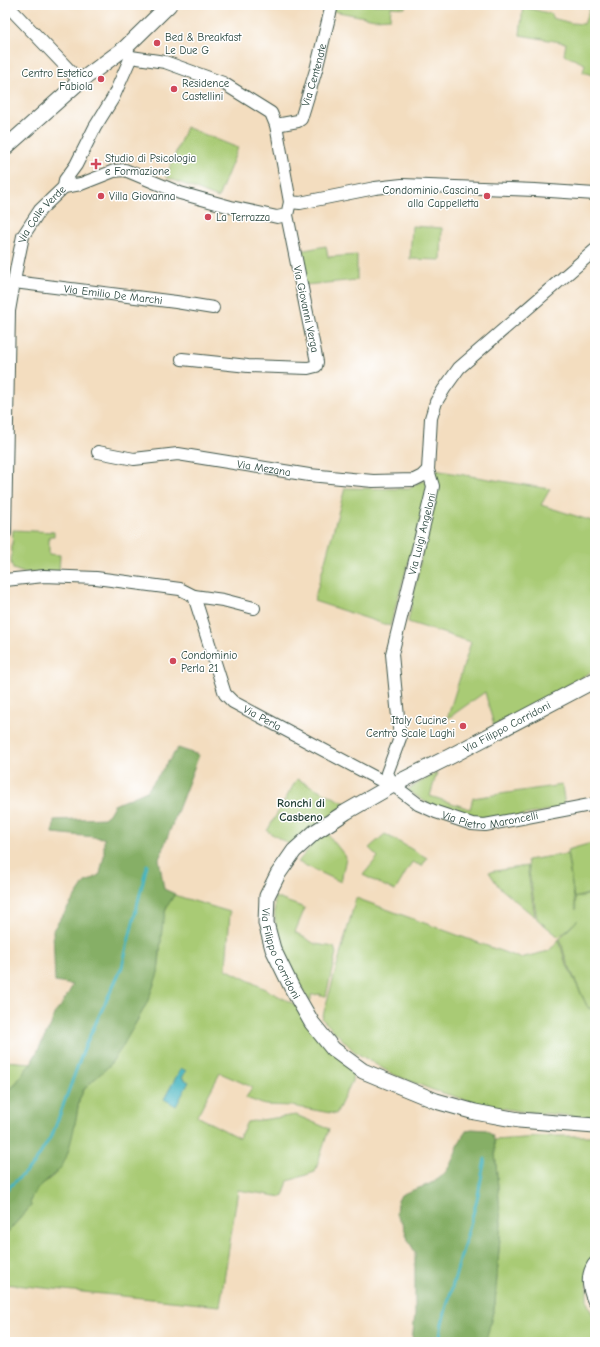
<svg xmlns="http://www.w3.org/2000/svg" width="600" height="1347" font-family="'Comic Neue',sans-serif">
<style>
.green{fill:#a9cb74;stroke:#648454}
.forest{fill:#86af66;stroke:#52764d}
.water{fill:#45b4bf;stroke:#32787a}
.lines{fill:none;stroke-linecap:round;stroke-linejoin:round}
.stream{stroke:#45b4bf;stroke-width:3}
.minor-casing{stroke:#3f5549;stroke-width:14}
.tertiary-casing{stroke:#3f5549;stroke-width:17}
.minor{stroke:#fff;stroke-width:12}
.tertiary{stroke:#fff;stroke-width:15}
.poi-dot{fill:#d1495b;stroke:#fff;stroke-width:1.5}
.labels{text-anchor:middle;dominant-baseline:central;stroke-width:3;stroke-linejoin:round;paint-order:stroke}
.poi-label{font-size:11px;fill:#1f3d34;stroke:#fff;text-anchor:start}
.street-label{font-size:11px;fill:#1f3d34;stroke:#fff}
.neighbourhood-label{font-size:12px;font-weight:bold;fill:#1f3d34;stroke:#fff}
</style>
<rect width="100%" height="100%" fill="#fff"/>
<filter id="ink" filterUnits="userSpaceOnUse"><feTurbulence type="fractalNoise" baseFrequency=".025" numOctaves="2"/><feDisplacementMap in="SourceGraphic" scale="8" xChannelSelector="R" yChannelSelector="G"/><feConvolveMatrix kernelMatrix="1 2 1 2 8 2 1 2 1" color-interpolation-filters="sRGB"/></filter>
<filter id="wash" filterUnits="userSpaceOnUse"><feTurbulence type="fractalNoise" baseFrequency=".012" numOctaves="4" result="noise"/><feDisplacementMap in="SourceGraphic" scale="16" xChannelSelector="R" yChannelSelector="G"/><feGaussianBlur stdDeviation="0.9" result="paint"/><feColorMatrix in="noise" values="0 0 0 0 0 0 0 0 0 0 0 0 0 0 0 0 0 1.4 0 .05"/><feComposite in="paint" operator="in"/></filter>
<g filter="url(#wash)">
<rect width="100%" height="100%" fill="#f3ddbf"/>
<!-- green -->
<path class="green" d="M335,5H405V8L391,7L390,18L375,19L333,11Z
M591,5H595L592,27L595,28V76L583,72L585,64L564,55L566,43L520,35L523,7L552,14V18L571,23L584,24Z
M186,127L238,148L218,198L166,177Z
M412,226L442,228L441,260L410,259Z
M326,246L328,257L357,255V280L305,285L299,251Z
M434,470L550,489L541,505L595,522V593L589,591L595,594V670L494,726L485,692L447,719L471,642L408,622L431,509C439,491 438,489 434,470Z
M421,481L427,482L428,494L390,626L314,601L345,488L409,489Z
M13,530L54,532V536H49V554L60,555L59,572L24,573L13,569L11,562Z
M437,772L430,796L470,809L473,798L562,785L565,807L483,823L441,812L407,790Z
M297,779L345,803V805L290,845L267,831Z
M326,832L346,857L341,882L298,862L312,845Z
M385,834L427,858L422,866L412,862L395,891L363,875L378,857L369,848Z
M595,842V892L574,898L567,850Z
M567,854L576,910L575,898L595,893V1010L587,1007L595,1011V1118L517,1111L476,1103L433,1090L392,1074L355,1052L322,1019L356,898L520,958L549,951L559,939L565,961L587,1006L566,960L560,938L578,920L559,937L537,919L528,866L527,860Z
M527,866L535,917L499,887L489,872Z
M174,895L230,912L226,969L294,1004L353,1072L352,1081L336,1114L292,1106L265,1105L246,1098L252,1087L220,1073L197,1116L239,1138L247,1122L296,1115L329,1129L315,1172L288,1181L283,1197L238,1190L220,1306L5,1284V1235L31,1206C26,1190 49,1182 57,1172C59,1169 60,1164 61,1161C67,1146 73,1133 76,1118C78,1110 78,1101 82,1094C88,1080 104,1073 112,1061C130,1033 149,1006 157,974C164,948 156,918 174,895Z
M274,897L305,908L295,932L315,944L334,947L336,953L326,996H320L321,994L311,995V1000H309C296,979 283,956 277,932C274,921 275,908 274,897Z
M5,1061L31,1063L13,1087L5,1090Z
M554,1136H595V1258L587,1280V1302L595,1320V1342H485L495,1304L501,1223L494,1140Z"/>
<!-- forest -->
<path class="forest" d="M178,748L199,755L159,859L164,889L175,894L166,908L162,929L158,973L147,1003L121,1049L109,1066L84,1089L79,1100C77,1115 70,1154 62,1166C54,1177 26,1192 31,1206L5,1235V1090L13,1087L31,1063L51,1025L54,1014L61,1006L73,985L55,982L53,930L85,882L91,880L100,874L104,856V838L53,833L54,820L104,818L109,814L114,805L147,791Z
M472,1129L487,1130L492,1135L494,1140L501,1223L495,1304L487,1337L485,1342H412L415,1314V1252L408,1240L403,1224L396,1214L397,1203L401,1195C415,1188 432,1186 443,1175C455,1163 456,1143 467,1130Z"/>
<!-- water -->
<path class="water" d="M181,1068L186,1071L182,1078L189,1082L176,1106L164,1099Z"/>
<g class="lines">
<!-- stream -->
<path class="stream" d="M5,1191L34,1164L53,1133L85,1046L122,967L147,865
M439,1342L442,1323L477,1200L485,1159"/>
</g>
</g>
<g filter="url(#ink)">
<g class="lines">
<defs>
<g id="minor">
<path d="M7,5L74,75L79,82"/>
<path d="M125,48L131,57L165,62L223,83L271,113L276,125L290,202L300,203L375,188L402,185L535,190L595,194"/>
<path id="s1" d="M276,125L298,121L301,119L316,70L332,5"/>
<path d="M64,187L81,184L114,171L125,170L180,193L231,207L277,217L287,215"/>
<path id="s2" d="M14,282L176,302L213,308"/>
<path d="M182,359L248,366L308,368L316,366L317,362L287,215L290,202"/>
<path id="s3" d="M98,452L134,459L178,454L309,475L373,481L414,480L422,476L428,470"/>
<path id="s4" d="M5,533L9,311L17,265L23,236L40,210L64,187L65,180L76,165L95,127L113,98L131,57"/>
<path id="s5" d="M5,580L44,576L96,578L180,589L194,596L225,694L233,702L378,779L393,785L418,804L436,812L472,824L485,825L595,804"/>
<path d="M194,596L223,600L254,608"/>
<path id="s6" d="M393,785L387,773L400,738L392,654L431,496L433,486L428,470L431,418L436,402L444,389L459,368L595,250"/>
</g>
<g id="tertiary">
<path d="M5,148L79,82L125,48L169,5"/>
<path id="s7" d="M595,680L451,756L393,785L346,812L315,832L294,851L278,874L267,896L266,923L273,949L292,988L312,1023L333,1049L363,1071L436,1101L475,1112L519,1120L595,1126"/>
<path d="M595,1265C588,1276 590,1289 595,1300"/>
</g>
</defs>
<!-- minor casing -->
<use href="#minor" class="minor-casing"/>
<!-- tertiary casing -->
<use href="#tertiary" class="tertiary-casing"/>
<!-- minor -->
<use href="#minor" class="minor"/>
<!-- tertiary -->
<use href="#tertiary" class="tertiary"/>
</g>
</g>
<!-- markers -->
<g class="poi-dot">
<circle cx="157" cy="43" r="4"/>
<circle cx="101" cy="79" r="4"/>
<circle cx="174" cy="89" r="4"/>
<path d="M94 158h4v4h4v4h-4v4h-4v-4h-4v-4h4z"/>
<circle cx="101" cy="196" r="4"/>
<circle cx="487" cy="196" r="4"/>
<circle cx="208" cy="217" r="4"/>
<circle cx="173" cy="661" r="4"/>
<circle cx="463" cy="726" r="4"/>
</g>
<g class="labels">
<!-- poi labels -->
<g class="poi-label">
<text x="165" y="37">Bed &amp; Breakfast<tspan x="165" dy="13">Le Due G</tspan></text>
<text x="93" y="73" text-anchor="end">Centro Estetico<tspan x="93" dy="13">Fabiola</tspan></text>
<text x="182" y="83">Residence<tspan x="182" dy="13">Castellini</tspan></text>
<text x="105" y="158">Studio di Psicologia<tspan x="105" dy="13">e Formazione</tspan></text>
<text x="479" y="190" text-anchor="end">Condominio Cascina<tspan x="479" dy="13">alla Cappelletta</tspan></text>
<text x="109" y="196">Villa Giovanna</text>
<text x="216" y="217">La Terrazza</text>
<text x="181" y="655">Condominio<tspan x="181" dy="13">Perla 21</tspan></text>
<text x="455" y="720" text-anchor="end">Italy Cucine -<tspan x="455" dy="13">Centro Scale Laghi</tspan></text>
</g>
<!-- street labels -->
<g class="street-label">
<text stroke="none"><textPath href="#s1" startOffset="72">Via Centenate</textPath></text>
<text stroke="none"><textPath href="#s4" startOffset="327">Via Colle Verde</textPath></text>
<text stroke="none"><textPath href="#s2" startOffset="100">Via Emilio De Marchi</textPath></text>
<text transform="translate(306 309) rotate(78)">Via Giovanni Verga</text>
<text stroke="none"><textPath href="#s3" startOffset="168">Via Mezana</textPath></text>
<text stroke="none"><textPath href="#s6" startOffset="259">Via Luigi Angeloni</textPath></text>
<text stroke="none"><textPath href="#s5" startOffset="339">Via Perla</textPath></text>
<text transform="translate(507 727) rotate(-28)">Via Filippo Corridoni</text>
<text stroke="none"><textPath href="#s5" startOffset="593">Via Pietro Maroncelli</textPath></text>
<text stroke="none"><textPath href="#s7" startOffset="460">Via Filippo Corridoni</textPath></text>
</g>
<!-- neighbourhood labels -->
<g class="neighbourhood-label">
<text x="301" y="803">Ronchi di<tspan x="301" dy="14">Casbeno</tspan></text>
</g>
</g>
<!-- margin -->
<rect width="600" height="1347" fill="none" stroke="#fff" stroke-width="20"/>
</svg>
